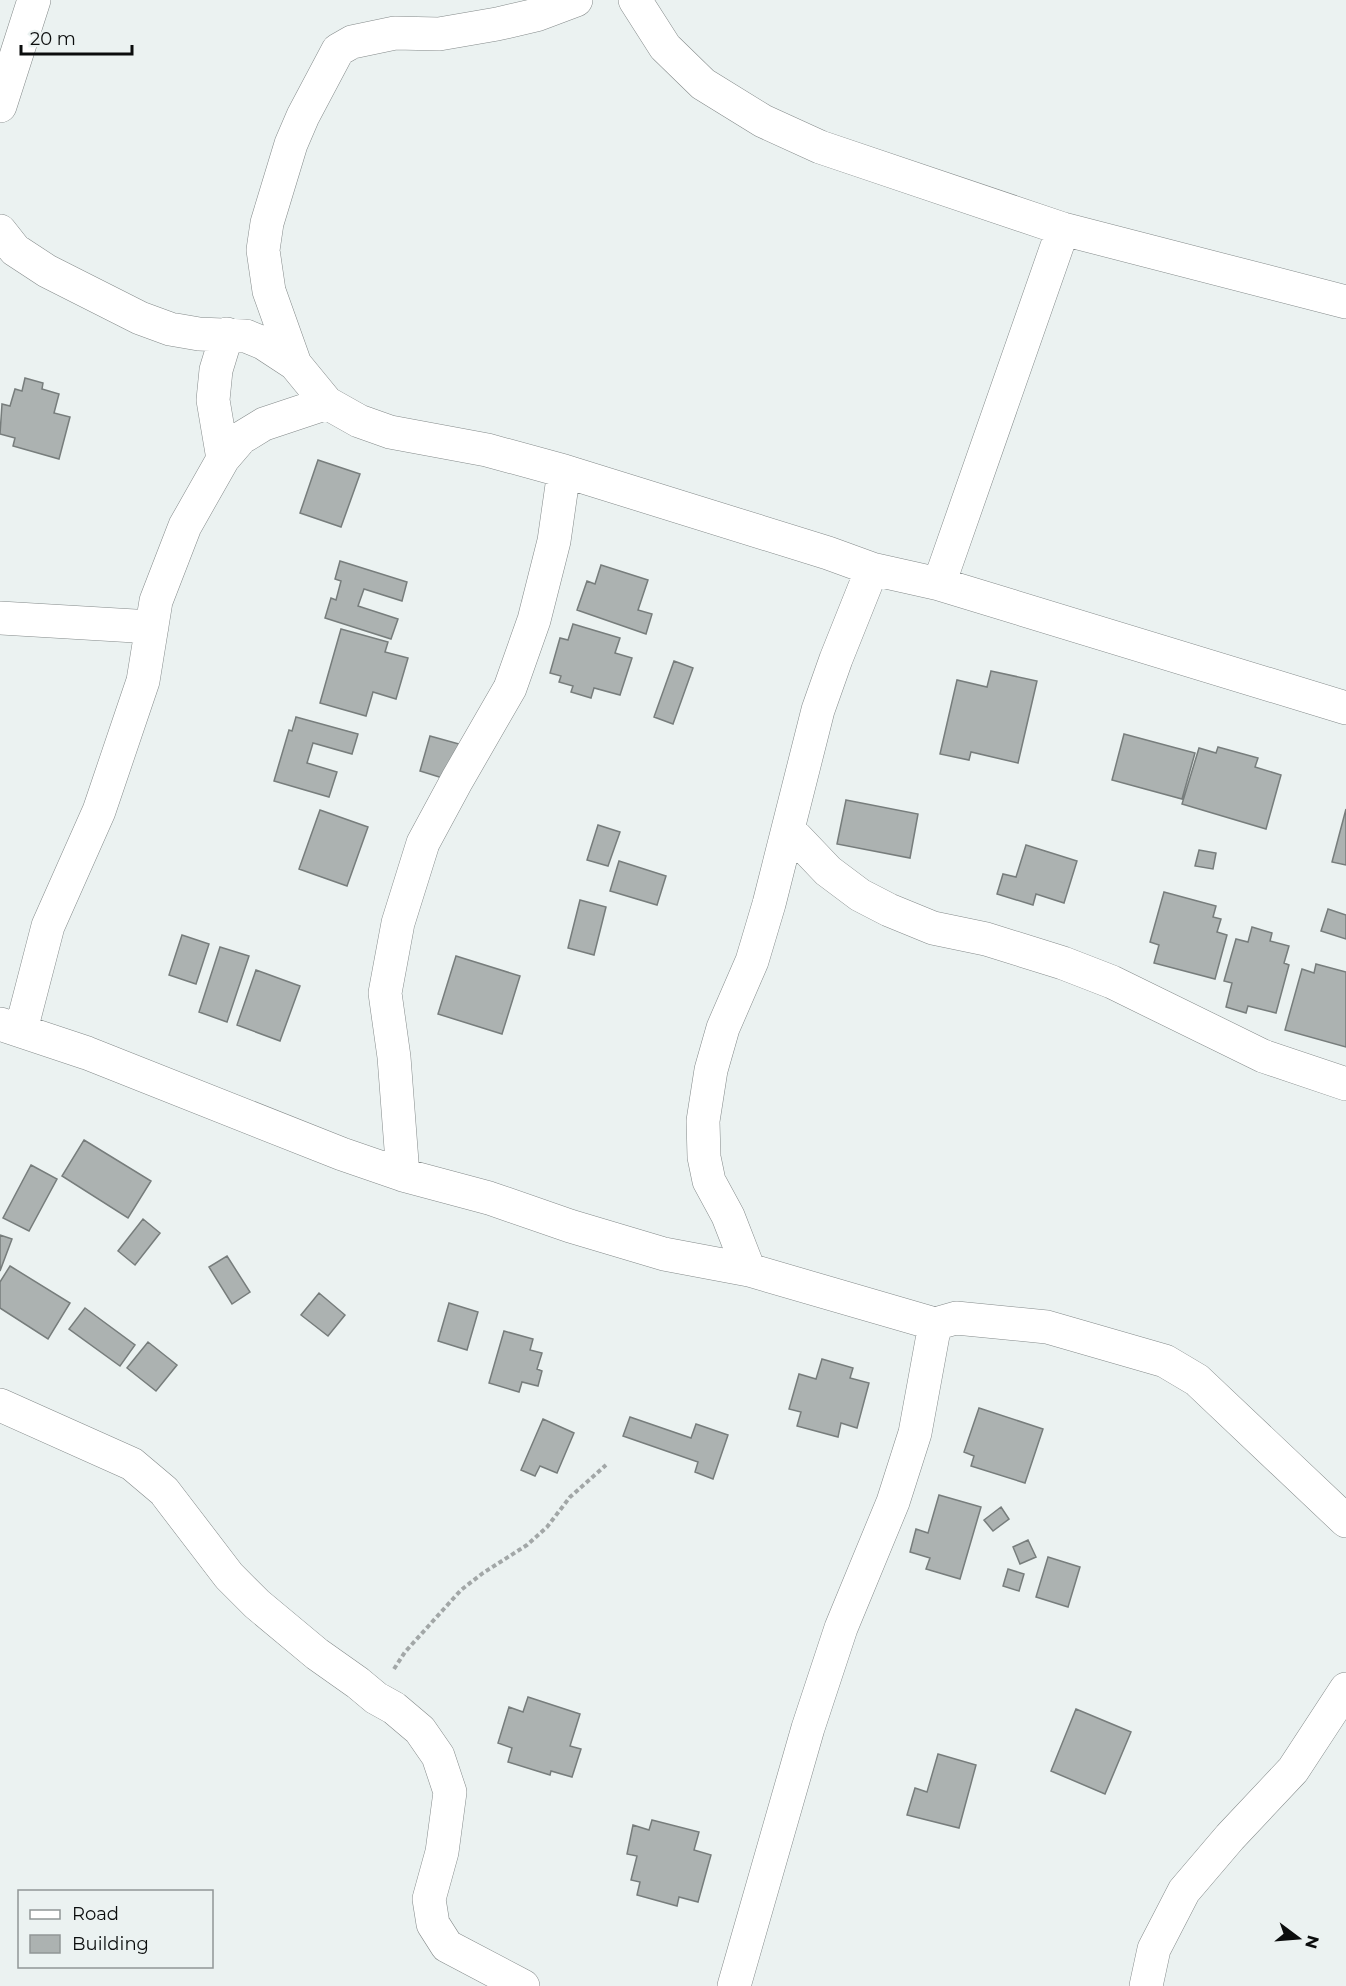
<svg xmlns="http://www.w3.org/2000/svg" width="1346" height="1986" font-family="Montserrat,sans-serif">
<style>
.building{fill:#acb2b1;stroke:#777d7c;stroke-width:1.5}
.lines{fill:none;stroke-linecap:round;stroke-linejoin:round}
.minor-casing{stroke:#848a8a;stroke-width:34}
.path{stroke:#a2a7a7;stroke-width:4;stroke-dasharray:4.5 3;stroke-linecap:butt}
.minor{stroke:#fff;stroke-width:33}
</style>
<rect width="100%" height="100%" fill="#ebf2f1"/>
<!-- building -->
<path class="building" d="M25,378L43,383L42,389L59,394L54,413L70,417L59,459L13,446L15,438L0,434L2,404L10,406L15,389L22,391Z
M318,460L360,474L341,527L300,513Z
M340,561L407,582L402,601L364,589L358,606L398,619L391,639L325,618L331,598L336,600L341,581L335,579Z
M601,565L648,580L638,610L652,614L646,634L577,610L587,581L595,584Z
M573,624L620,638L615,653L632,658L620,695L594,688L591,698L571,692L573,686L559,682L561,676L550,673L560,638L568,640Z
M341,629L388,642L385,652L408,658L396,699L373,692L366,716L320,703Z
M674,661L693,668L673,724L654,717Z
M991,671L1037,681L1018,763L971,752L969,760L940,754L957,680L987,687Z
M296,717L358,734L352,754L313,743L307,763L337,772L329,797L274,781L289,730L292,731Z
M1124,734L1195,753L1182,799L1112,780Z
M430,736L459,744L449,780L420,771Z
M1218,747L1258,758L1255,767L1281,775L1266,829L1182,804L1199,748L1216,753Z
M846,800L918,814L910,858L837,844Z
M1346,809V865L1332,862Z
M320,810L368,827L347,886L299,869Z
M598,825L620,832L608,866L587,860Z
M1026,845L1077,861L1064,903L1036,894L1033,905L997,894L1003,874L1016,877Z
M1199,850L1216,853L1213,869L1195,866Z
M619,861L666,876L657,905L610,891Z
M1164,892L1216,906L1213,917L1221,919L1217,932L1227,935L1215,979L1154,963L1159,945L1150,942Z
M580,900L606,907L594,955L568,948Z
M1328,909L1346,915V939L1321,931Z
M1252,927L1272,933L1270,941L1289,946L1284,963L1289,965L1276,1013L1248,1006L1246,1013L1226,1007L1232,983L1224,981L1236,939L1248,942Z
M182,935L209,944L196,984L169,975Z
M220,947L249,956L227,1022L199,1012Z
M456,956L520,976L502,1034L438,1014Z
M1316,964L1346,972V1047L1285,1030L1302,969L1314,973Z
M256,970L300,986L280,1041L237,1025Z
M84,1140L151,1181L128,1218L62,1176Z
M31,1165L57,1179L29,1231L3,1218Z
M143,1219L160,1233L135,1265L118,1251Z
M0,1235L12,1239L0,1271Z
M227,1256L250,1292L232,1304L209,1267Z
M10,1266L70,1303L48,1339L0,1308V1282Z
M319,1293L345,1315L328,1336L301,1315Z
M449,1303L478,1312L467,1350L438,1341Z
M85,1308L135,1345L120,1366L69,1329Z
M504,1331L533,1339L530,1350L542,1353L537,1369L542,1371L538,1386L522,1382L519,1392L489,1383Z
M148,1342L177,1365L156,1391L127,1368Z
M822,1359L853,1368L850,1378L869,1383L857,1428L841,1423L838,1437L797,1426L801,1412L789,1409L799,1374L816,1379Z
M979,1408L1043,1429L1025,1483L971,1466L974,1456L964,1452Z
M630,1417L691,1438L696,1424L728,1435L713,1479L695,1472L698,1462L623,1436Z
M543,1419L574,1433L557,1473L540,1466L535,1476L521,1470Z
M939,1495L981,1507L960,1579L926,1569L930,1558L910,1552L916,1529L928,1533Z
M1001,1507L1009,1519L993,1531L984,1520Z
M1028,1540L1036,1557L1020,1564L1013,1547Z
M1048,1557L1080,1567L1068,1607L1036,1597Z
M1008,1569L1024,1574L1019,1591L1003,1586Z
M528,1697L580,1714L570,1746L581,1749L572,1777L551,1771L550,1775L508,1762L512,1748L498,1743L509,1707L523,1712Z
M1076,1709L1131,1732L1105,1794L1051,1771Z
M938,1754L976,1765L959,1828L907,1815L915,1788L927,1792Z
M652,1820L699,1832L694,1850L711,1855L698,1902L679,1897L677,1906L637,1895L640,1882L631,1880L637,1856L627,1854L633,1825L649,1830Z"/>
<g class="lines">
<defs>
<path id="minor" d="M635,0L665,47L703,84L763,121L820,147L1063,229L1346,302
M0,106L34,0
M0,231L15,250L47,271L140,318L170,329L199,334L246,336L263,343L295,364L327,403L359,421L390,432L487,450L564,471L828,553L872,569L939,584L1346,708
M295,364L269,291L263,250L267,223L291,144L303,116L338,50L352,42L395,33L439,34L497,24L536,15L576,0
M223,459L213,400L216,370L227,334
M939,584L1063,229
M0,618L152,627
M788,829L828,871L860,895L889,910L933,928L986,939L1063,963L1112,982L1263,1056L1346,1084
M0,1024L87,1053L342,1154L403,1175L489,1198L570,1226L664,1254L749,1270L935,1324L956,1318L1047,1327L1165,1361L1197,1380L1346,1521
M21,1030L48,926L99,811L143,681L156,601L185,526L223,459L241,438L264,424L327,403
M403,1175L394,1057L385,993L398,923L423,843L457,780L510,688L534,620L554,541L564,471
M749,1270L728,1216L709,1181L704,1157L703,1121L711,1070L723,1028L752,961L769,904L818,710L836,659L872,569
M0,1405L132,1464L164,1491L229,1576L257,1604L317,1654L358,1683L376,1698L394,1708L420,1730L438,1756L450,1792L442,1852L429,1899L433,1924L447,1946L523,1986
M734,1986L808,1728L841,1628L893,1502L915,1433L935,1324
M1146,1986L1154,1949L1184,1891L1230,1837L1293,1770L1346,1689"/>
</defs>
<!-- minor casing -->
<use href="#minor" class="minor-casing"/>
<!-- path -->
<path class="path" d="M394,1669L405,1652L461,1590L483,1573L527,1545L547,1527L570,1497L606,1465"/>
<!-- minor -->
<use href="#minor" class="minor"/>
</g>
<!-- legend -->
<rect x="18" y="1890" width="195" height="78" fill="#ebf2f1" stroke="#919696" stroke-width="1.5"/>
<rect x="30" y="1910" width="30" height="9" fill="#ffffff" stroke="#919696" stroke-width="1.5"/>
<text x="72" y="1920" font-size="18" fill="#0b0d0d">Road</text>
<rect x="30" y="1935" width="30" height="18" fill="#acb2b1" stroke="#919696" stroke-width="1.5"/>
<text x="72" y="1950" font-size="18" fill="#0b0d0d">Building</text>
<!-- north arrow -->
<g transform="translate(1298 1938) rotate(106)" stroke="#ebf2f1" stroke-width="4.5" paint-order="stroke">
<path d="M0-4.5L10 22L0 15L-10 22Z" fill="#0b0d0d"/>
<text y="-9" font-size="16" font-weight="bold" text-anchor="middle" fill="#0b0d0d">N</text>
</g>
<!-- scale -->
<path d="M21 45v9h111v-9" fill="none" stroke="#0b0d0d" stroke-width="3"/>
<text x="30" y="45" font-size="18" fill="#0b0d0d" stroke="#ebf2f1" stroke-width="4.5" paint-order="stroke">20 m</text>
</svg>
